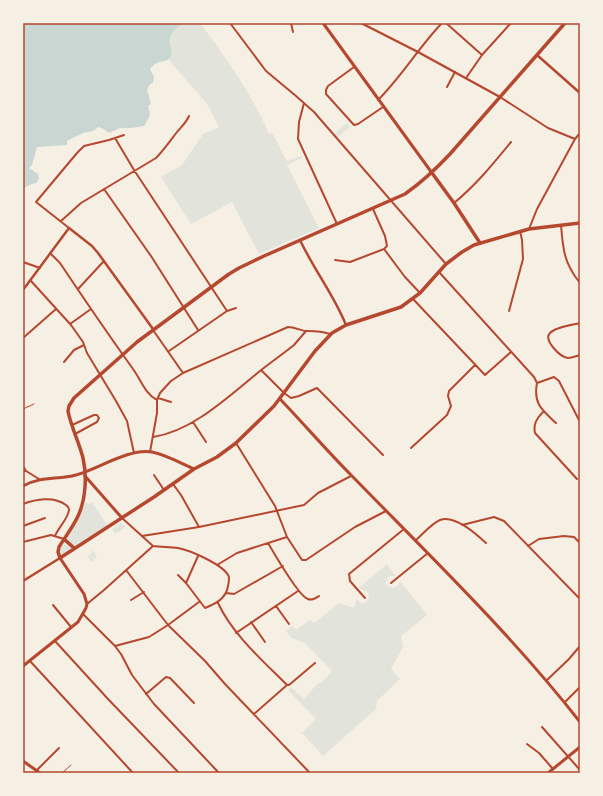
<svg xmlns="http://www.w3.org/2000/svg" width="603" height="796" font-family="Karla,sans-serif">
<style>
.green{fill:#e2e4dc}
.water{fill:#c9d6d2}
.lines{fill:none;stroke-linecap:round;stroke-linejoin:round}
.service{stroke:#b5482f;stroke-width:1}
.minor{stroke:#b5482f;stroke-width:2}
.tertiary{stroke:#b5482f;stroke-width:2.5}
.secondary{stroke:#b5482f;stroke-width:3}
.primary{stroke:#b5482f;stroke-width:3.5}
.neatline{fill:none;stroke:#b5482f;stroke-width:1.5}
</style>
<rect width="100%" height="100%" fill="#f6efe4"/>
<!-- green -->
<path class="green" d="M183,23H200C226,58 252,94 269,134L272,133L287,161L301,156L302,158L287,165L319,228L259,254L232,202L191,224L161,177L182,165L203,134L219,127L207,104L168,59L172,53C172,49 170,46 170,43C169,34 177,27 183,23Z
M347,123L350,127L337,138L334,134Z
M83,502L90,504L92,502L108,526L60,558L59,547L73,524Z
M121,523L123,524L126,527L115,534L112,529Z
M92,548L97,557L91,562L87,556L93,552L91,549Z
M387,564L396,576H390L387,578L386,583L388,586L393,588L398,585L400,581L427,615L401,636L403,647L391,669L400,679L377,701L376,709L323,756L302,733L316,719L288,690L291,687L304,699L318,683L320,684L332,671L305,643L291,638L286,631L293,626L296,630L310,620L314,623L339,603L354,608L357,599L361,603L366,602L369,597L368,593L359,588Z"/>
<!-- water -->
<path class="water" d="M23,23H183C176,28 168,35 170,44C171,48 173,52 171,56C166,63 163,60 157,63C154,64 152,67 150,69L154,77L153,83L150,84L147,90L151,104L148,106L150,115L144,126L131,128H120L109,133L102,128L98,127L93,131L83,133L67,141V145L37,147L32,165L29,168L38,174L39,179L36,183L32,184L23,188Z"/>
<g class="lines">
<!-- service -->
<path class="service" d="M23,409L34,404
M62,773L71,765"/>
<!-- minor -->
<path class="minor" d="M230,23L266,71L296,96L314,112L446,264
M291,23L293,32
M446,23L482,55
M354,67L328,86L326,90V94L354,125L358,124L383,107
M466,78L482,55L511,23
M447,87L455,72
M500,97L548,128L575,139
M378,100C402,76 419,47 442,23
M304,103L299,122L298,139L337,224
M115,138L134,170L227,311
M104,189L151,256L198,330
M454,203C476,185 493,164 511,142
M373,209L385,236L387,246L384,249
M61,221L81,203L156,158C164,150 170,141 177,132C181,127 186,123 189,116
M561,225C563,250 564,263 580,283
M69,228L36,202L77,153L84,146L109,140L124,135
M529,229L537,209L575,139L580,133
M384,249L405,277L420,293
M50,253L60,263C84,299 108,334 133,369C141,380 145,394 157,400
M335,260L350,262L384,249
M23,262L40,268
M439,272L534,377L537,383L554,377L559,381L580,422
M31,281L71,325L83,342L87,353L116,401L127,421L134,453
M78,289L104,261
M413,299L485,375L511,352
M509,311L523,259L522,240L520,231
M580,323C573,325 555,327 550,333C543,340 560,357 568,358C572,358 576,356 580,355
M70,324L91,309
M153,330L183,373
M23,338L56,309
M169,351L227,311L236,308
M64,362L74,350L84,345
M261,370L284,393L291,398L299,396L317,388L383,455
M537,383C533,404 542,410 556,423
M158,398L171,402
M543,412C537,418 533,424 535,433L577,479
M193,422L206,442
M72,425L94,415H97L99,418L97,422L75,434
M153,437C193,431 229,396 260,371C271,362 283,354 294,345L306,331
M236,443L275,506L287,537L302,560H306L355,527L386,511
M411,448L447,415L451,406L448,396L449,391L475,365
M150,452L157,413V400L160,393L171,381L183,373L288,327C295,327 301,331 307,331C316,331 322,331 330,334
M23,466L26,471
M23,471H26L39,479
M154,475L164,490
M173,484L181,495L199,527
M23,504C36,499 54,496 66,505C68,507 69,507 69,510C68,519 58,528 55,536
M122,518L153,546
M462,525L494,517L504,521L580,599
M23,526L45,518
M142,536L199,527L304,505L318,493L351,476
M416,540C423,534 431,524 440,520C454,514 476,534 486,543
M23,542L51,535L64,539
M268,543C274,553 299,597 308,599C312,601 316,598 319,596
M528,546L539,539L564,536L574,537L580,543
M217,565L237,553L287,537
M126,570L168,625L205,661L225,684L310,773
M178,575L186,583
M391,583L428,553
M226,593L234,594L283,566
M365,598L350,581L349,574L404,529
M131,600L144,592
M218,603C233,635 262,660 287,685
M87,604L104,590L153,546C161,547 170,547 178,548C189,550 225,565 229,577C229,579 229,583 228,586C226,599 215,604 205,608L186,583L198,556
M53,605L71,627
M276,606L289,624
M83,614L115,646L121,654L132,675L154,704L219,773
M251,622L265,642
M236,633L298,591
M55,641L108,699L179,773
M115,646L149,637L168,625L199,602
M30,661L133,773
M547,680L569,659L580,646
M146,694L166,677L170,678L194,703
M565,702L580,687
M254,714L287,685H289L315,663
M542,727L580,770
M527,744L539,753L553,769
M37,770L59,748"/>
<!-- tertiary -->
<path class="tertiary" d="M361,23L418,52L500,97
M537,55L580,93
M300,240C314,270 334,295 346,325
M23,290L69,228L92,246L98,253L153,329
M23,581L60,558"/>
<!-- secondary -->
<path class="secondary" d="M323,23L432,173
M280,399C304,424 327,451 352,476C430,556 511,634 580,722
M85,476L122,518
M23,486C40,476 58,480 76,475C98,469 129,448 152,452C167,455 180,463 194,469
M23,666L78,622L86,608L87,604L84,594L60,558
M23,761L40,773
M548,773L580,747"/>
<!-- primary -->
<path class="primary" d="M565,23L450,154C436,169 422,182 405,194L264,256L239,268L229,274L137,342L74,398L69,406L68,411C71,427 79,442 83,458C87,476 86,499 78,516C73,527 65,537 59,547L58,552L60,558L154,497L194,469L217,457L236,443L274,406L315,351L332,333L346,325L401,307L420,293L446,264L462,252L474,245L529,229L580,223
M432,173L454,203L480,243
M64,539L74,548"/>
</g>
<!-- border -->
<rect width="603" height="796" fill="none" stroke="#f6efe4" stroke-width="48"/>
<rect x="24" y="24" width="555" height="748" class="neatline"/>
</svg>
